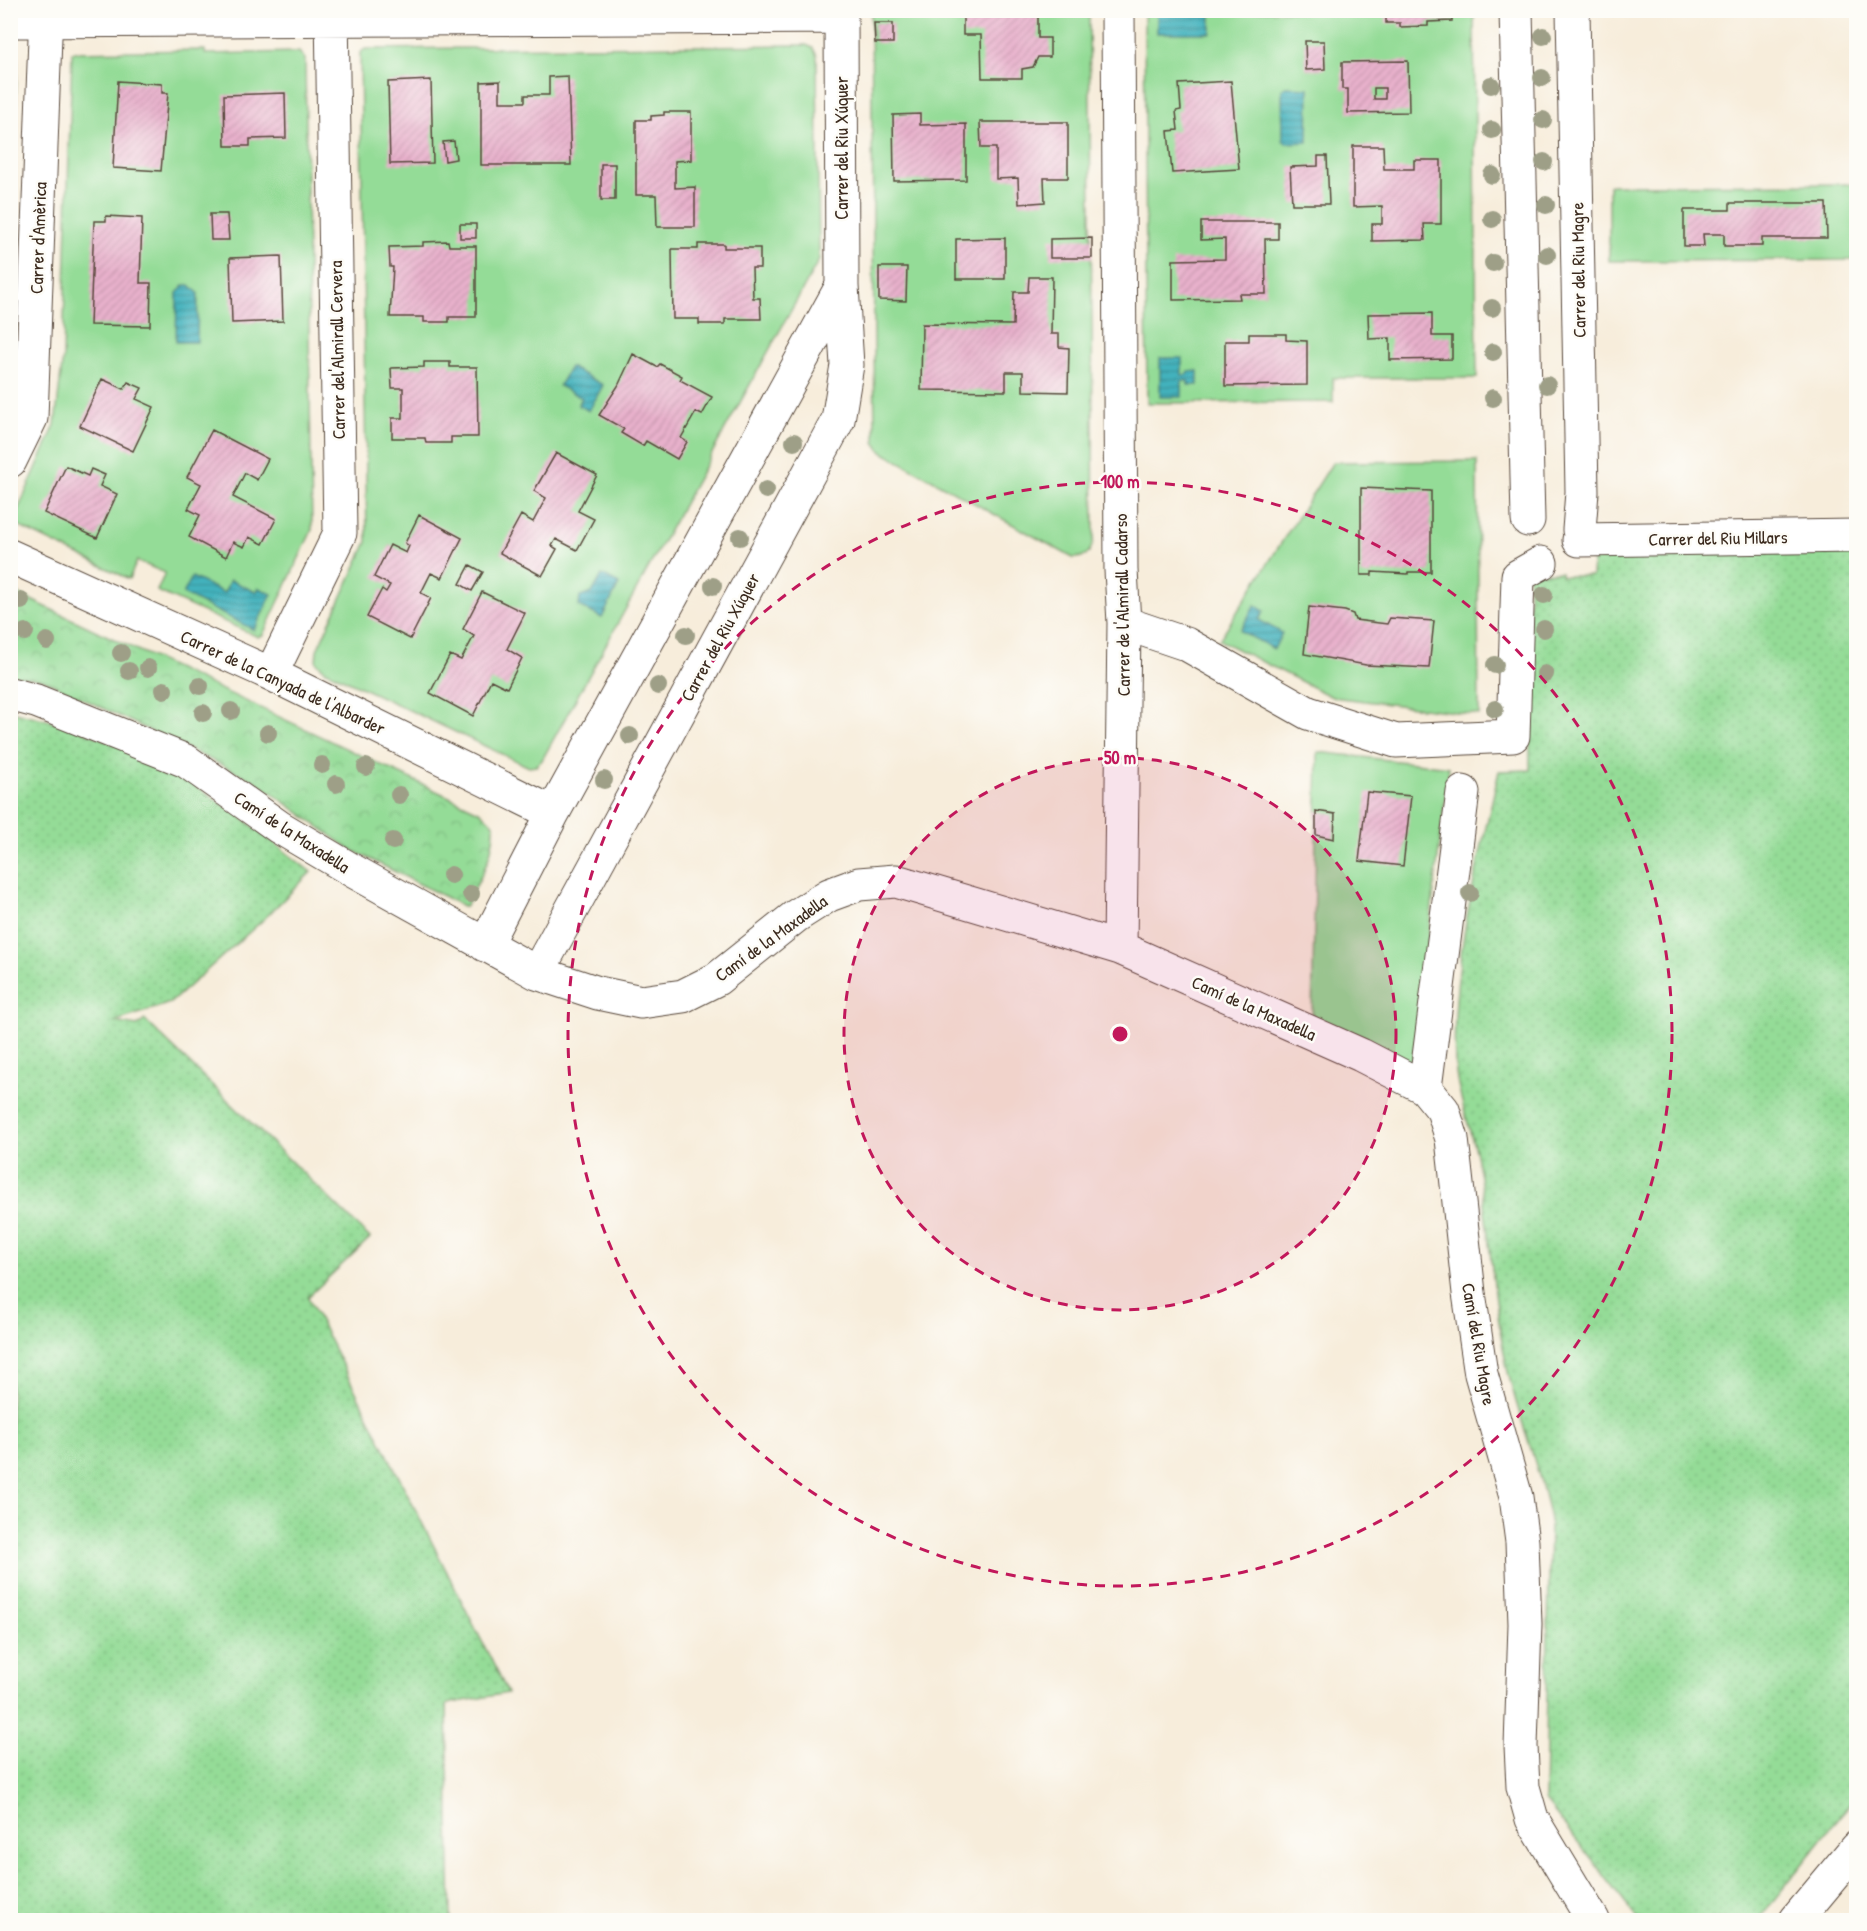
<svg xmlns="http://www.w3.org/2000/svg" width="1867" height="1931" font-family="'Patrick Hand',sans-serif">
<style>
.grass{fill:url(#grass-dots);stroke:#68835a;stroke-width:1.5}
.park{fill:url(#park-crowns);stroke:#68835a;stroke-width:1.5}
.garden{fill:#94dc97;stroke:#68835a;stroke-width:1.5}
.water{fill:url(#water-rules);stroke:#3f6e6e;stroke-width:1.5}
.building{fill:url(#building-hatch);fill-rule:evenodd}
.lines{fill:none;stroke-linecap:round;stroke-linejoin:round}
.street-casing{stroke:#57473a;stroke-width:35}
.street{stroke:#fff;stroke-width:33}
.tree{fill:#9e9f87}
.ring{fill:none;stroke:#c2185b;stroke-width:3;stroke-dasharray:10 8}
.labels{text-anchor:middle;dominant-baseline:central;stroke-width:5;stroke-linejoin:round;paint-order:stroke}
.street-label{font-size:18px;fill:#3b2a1e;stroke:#fdfcf7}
.centre{fill:#c2185b;stroke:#fdfcf7;stroke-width:3}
.ring-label{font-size:18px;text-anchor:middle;font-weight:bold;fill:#c2185b;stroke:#fdfcf7;stroke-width:5;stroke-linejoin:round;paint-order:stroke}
</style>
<defs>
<pattern id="grass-dots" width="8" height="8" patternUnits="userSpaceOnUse" patternTransform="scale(1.5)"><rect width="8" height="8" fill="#94dc97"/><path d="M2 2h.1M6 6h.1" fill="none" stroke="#80bd82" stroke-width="1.8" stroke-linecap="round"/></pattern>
<pattern id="park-crowns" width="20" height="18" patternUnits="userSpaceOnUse" patternTransform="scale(1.5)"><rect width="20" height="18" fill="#94dc97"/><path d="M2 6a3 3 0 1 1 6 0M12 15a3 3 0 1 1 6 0" fill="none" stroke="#80bd82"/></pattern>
<pattern id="water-rules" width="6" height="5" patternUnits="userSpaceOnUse" patternTransform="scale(1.5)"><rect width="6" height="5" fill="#43b2bd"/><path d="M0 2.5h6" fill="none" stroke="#399199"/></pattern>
<pattern id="building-hatch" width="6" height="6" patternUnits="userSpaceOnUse" patternTransform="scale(1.5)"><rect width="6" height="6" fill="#e8b1cc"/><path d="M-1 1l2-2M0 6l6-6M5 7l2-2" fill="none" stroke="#c898af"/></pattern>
</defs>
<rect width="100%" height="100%" fill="#fdfcf7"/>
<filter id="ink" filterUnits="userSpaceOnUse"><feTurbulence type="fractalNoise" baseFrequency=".0167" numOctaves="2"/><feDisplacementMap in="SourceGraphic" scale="12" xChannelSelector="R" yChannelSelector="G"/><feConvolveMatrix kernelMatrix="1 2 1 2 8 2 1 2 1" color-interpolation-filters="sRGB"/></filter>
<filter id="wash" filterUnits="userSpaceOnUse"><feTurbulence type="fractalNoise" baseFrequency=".008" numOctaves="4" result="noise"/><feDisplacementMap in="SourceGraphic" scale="24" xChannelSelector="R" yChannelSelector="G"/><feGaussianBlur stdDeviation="1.35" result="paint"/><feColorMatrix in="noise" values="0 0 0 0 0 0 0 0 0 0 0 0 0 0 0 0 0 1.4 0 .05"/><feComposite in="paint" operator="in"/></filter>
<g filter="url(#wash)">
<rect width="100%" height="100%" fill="#f7eddb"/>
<!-- grass -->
<path class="grass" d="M1856,546V1796L1758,1920H1639L1545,1800L1550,1520C1540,1466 1517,1416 1506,1363C1492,1296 1490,1227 1477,1160C1471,1128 1457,1095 1455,1062C1450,968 1478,862 1499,771L1530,770L1529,573L1561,572V576H1592L1593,557L1600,550Z
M11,711L68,725L161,763L240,816L311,872L263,920L170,1003L114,1022L137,1026L145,1020L370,1238L308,1297L508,1693L447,1704L451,1920H11Z"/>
<!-- park -->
<path class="park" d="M10,590L481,812L494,824C495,855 479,880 465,907L350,849L255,781L44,680L11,675Z"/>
<!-- garden -->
<path class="garden" d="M871,11H1089L1094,536C1092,550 1089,558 1073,558L882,452L875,442Z
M1144,11H1474L1477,378H1333V402L1147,403Z
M806,45L813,48L817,56L819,260L542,760L536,766L529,767L325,670L316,662L317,650L367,542L360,53L365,49Z
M205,50V54L299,52L305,59L312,530L263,635L258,637L157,591L165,573L137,561L129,579L22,528L17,523V512L55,425L63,356L72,52Z
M11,55L17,62L11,270Z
M1856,184V260L1609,261V185Z
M1477,461L1479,715L1332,697L1219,640L1333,462Z
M1318,752L1449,767L1413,1063L1312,1017Z"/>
<!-- water -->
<path class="water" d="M1157,11H1211V33H1157Z
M1286,87L1309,88L1308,142L1286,143L1283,140L1282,90Z
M185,285H190L198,293L197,342H176L177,293Z
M1160,358H1182V375H1187L1188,371H1198V385H1188V381H1182V397H1160Z
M570,367L603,385L589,411L578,405L582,398L559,386Z
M602,575L619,584L602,618L579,606L580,597L592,593Z
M192,577L224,593L230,580L256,592L259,588L272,594L254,630L183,594Z
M1255,605L1264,611L1259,620L1282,633L1274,649L1240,631Z"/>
<g id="blocks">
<!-- building -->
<path class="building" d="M963,10H1038V38H1050V57H1038L1033,67L1022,69V78H982L981,35H963Z
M1386,10H1452V21L1428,22V26L1400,27V23H1386Z
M874,23H893V43H875Z
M1305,41H1324L1325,69L1306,70Z
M1408,61L1409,112L1348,113V89H1342V62ZM1374,88H1385V99H1374Z
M568,76L571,165H481V82L500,81V102H525V95H549V77Z
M431,80L433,163L390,164L388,82Z
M118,81L162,84V93H168L161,171L113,168Z
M1231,81L1239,169L1172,173L1168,131L1178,130L1176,111L1181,110L1179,84Z
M285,93L286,138L250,139V146H225L224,95Z
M664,112H691V160L675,161V188L695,187V227H657L656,195H636V120H651V116L664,115Z
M920,114V125L966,124V180L894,181L893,115Z
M980,122H1068V178H1044L1045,202L1019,204L1018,178L996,179V148H981Z
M454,141L456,159L445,161L443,142Z
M1353,146H1383L1384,169H1414V160H1441V224H1424L1425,240L1372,241V224H1382V206L1353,207Z
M1318,156H1327L1329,204H1292L1290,167L1318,166Z
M601,164H615V200H601Z
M1730,203H1826L1827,238H1762V246H1724V234H1703L1704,246H1684V210H1730Z
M210,214H227L229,240H211Z
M106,216L142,218L140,283H151L150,326L90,325L94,221H106Z
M1201,222H1278V239H1265L1266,294H1239L1240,299L1173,300V260L1225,259V239L1201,240Z
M460,224H476V238H460Z
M1005,238V279H956V239Z
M1092,238V258H1050V239Z
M448,241L449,246H476V317H449V322H424V317H390L393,267H390L389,247L423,246V242Z
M698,244H724V248H760V268H752L753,298H760L761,319H725V324H699V319H673L672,249H698Z
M281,256L283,321L232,323L230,258Z
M879,267H907L906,301L879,300Z
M1029,277H1052L1051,334H1059V347L1069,348L1068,392L1023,391V372H1006V391L921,390L922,324L1013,325L1014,292H1028Z
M1432,313V336H1452V359L1390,360V338L1369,339L1368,314Z
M1249,334H1286V340L1307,341V385L1225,386V341H1249Z
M633,354L657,367L660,364L682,376L680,380L712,397L702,415L696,412L681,438L687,442L677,459L646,441L643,446L621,433L624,429L599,415L618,386Z
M424,362H450V367H477L478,437H451V443H426L425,438H392V418H403V388H392L391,368L424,367Z
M102,379L124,389L128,382L142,388L136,399L154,407L133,451L80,426Z
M212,430L268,459L257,480L245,473L233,497L276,519L263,544L249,537L244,547L233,542L226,557L189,537L200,515L188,509L201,484L187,477Z
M556,453L597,475L578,511L594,519L577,550L556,539L552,546L557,549L542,576L500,553L521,515L533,522L546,498L534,491Z
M66,466L88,476L91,469L105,475L100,486L117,494L97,538L44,513Z
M1361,488L1431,491V572H1408V574L1372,572V575H1361Z
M419,515L462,538L442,578L431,573L421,593L431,598L410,639L367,617L382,589L386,592L390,585L374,577L390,545L406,553L409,546L405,543Z
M470,565L483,572L472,591L460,584Z
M482,592L525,613L507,649L522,658L507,688L491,680L473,716L430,693L450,655L461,660L474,636L463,629Z
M1309,607L1345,611L1353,614L1355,620L1387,624L1390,618L1434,621L1429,668L1366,665L1304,654Z
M1367,792L1411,796L1403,866L1359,861Z
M1316,811L1335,814L1334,839L1316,835Z"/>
</g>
</g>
<g filter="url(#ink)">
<use href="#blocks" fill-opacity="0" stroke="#57473a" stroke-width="1.5"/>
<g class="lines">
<defs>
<path id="street" d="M1118,10L1121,570L1124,623L1120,948
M1516,10L1528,520
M1573,10L1582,492L1579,530
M10,21L841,17
M10,461L31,418L46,10
M1579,540L1856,536
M10,556L271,674L553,813
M1124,623L1186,644L1308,713L1396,741L1513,736L1518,576L1541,563
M271,674L340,533L332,10
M10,694L36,701L186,761L279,827L355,872L537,973L598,993L641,1002L683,996L717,979L796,916L829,895L859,884L896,881L1120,948L1361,1055L1425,1088L1443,1110L1452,1139L1469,1293L1481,1374L1516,1497L1522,1542L1525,1624L1521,1746L1523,1787L1532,1819L1593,1920
M485,945L553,813L842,286
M537,973L838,420L847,365L842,286L841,10
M1425,1088L1463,792
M1796,1920L1856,1848"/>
</defs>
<!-- street casing -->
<use href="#street" class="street-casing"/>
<!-- street -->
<use href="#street" class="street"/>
</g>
<!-- trees -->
<g class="tree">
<circle cx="1543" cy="36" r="9"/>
<circle cx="1542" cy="78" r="9"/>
<circle cx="1491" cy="85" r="9"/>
<circle cx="1543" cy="120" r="9"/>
<circle cx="1492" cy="130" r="9"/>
<circle cx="1544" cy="162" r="9"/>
<circle cx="1492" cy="175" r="9"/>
<circle cx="1546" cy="205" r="9"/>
<circle cx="1492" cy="219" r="9"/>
<circle cx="1547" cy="255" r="9"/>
<circle cx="1493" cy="263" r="9"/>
<circle cx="1492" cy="308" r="9"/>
<circle cx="1493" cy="352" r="9"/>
<circle cx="1547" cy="385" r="9"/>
<circle cx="1493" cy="398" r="9"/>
<circle cx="794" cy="442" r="9"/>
<circle cx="766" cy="490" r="9"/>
<circle cx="740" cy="537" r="9"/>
<circle cx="713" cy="586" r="9"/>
<circle cx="1544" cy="595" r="9"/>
<circle cx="21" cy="601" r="9"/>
<circle cx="1544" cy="629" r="9"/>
<circle cx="25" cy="632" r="9"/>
<circle cx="686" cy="635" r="9"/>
<circle cx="47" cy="641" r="9"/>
<circle cx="121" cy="653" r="9"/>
<circle cx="1495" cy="665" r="9"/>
<circle cx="148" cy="668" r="9"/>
<circle cx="129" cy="671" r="9"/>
<circle cx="1545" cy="674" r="9"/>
<circle cx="200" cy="686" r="9"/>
<circle cx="658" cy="686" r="9"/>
<circle cx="164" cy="690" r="9"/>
<circle cx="1495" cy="709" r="9"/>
<circle cx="231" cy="711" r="9"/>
<circle cx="203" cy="713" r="9"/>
<circle cx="268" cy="733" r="9"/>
<circle cx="630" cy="736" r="9"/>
<circle cx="322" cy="765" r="9"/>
<circle cx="366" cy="767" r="9"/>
<circle cx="604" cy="780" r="9"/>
<circle cx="336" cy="784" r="9"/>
<circle cx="399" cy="795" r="9"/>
<circle cx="393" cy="841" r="9"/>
<circle cx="451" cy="875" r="9"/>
<circle cx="1470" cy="893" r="9"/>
<circle cx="471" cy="894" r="9"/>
</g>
</g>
<!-- distance rings -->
<circle cx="1120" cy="1034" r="276" fill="#c2185b" fill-opacity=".12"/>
<g class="ring">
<circle cx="1120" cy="1034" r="276"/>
<circle cx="1120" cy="1034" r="552"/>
</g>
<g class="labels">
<!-- street labels -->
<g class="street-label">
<text transform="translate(841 148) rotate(-90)">Carrer del Riu Xúquer</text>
<text transform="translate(38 238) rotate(-88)">Carrer d'Amèrica</text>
<text transform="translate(1578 270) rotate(-91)">Carrer del Riu Magre</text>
<text transform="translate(337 350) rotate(-91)">Carrer del'Almirall Cervera</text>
<text transform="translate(1718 538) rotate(-1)">Carrer del Riu Millars</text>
<text transform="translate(1122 605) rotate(-91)">Carrer de l'Almirall Cadarso</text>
<text transform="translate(720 637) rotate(-61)">Carrer del Riu Xúquer</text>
<text transform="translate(283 682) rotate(25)">Carrer de la Canyada de l'Albarder</text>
<text transform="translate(292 832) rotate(33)">Camí de la Maxadella</text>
<text transform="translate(771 938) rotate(-36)">Camí de la Maxadella</text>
<text transform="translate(1254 1008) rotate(24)">Camí de la Maxadella</text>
<text transform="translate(1479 1344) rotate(80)">Camí del Riu Magre</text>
</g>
</g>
<circle cx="1120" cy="1034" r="9" class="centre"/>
<g class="ring-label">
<text x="1120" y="488">100 m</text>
<text x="1120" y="764">50 m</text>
</g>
<!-- margin -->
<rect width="1867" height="1931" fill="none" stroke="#fdfcf7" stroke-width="36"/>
</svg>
